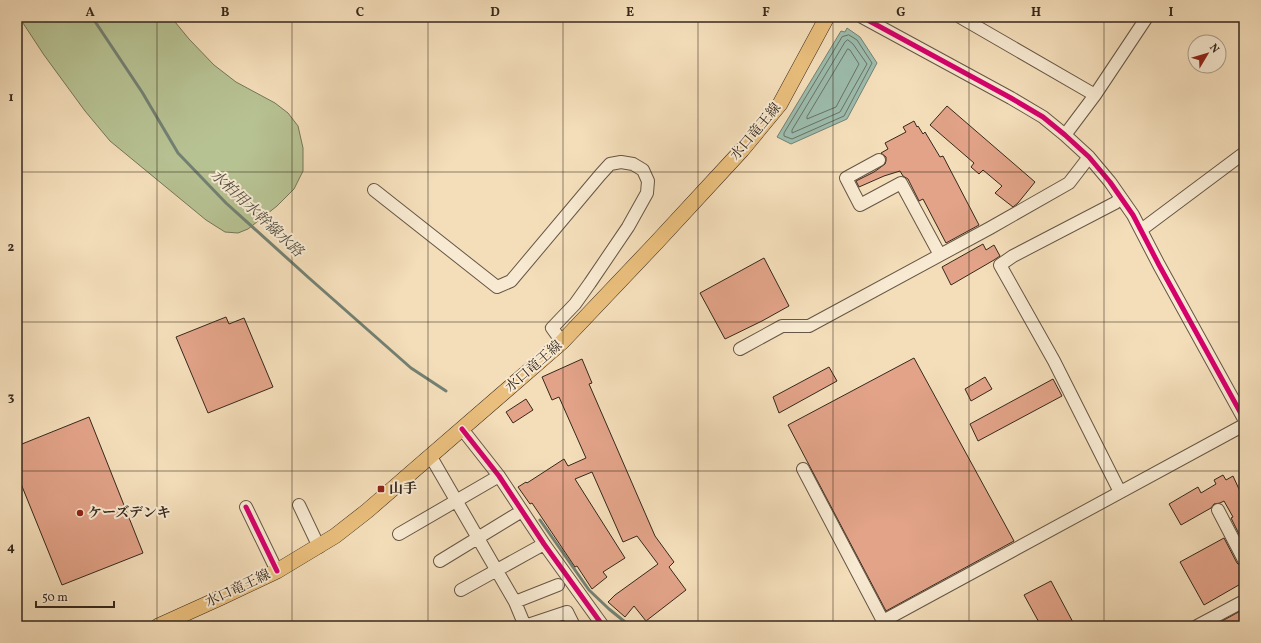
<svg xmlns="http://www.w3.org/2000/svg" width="1261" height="643" font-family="Vollkorn,'Noto Serif JP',serif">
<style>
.green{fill:#b7c293;stroke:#767558}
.water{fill:#9cbcad;stroke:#738173}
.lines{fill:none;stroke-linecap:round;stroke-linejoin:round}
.shore{stroke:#697264;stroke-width:1}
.stream{stroke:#738173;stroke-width:3}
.building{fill:#e2a388;stroke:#36281c}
.minor-casing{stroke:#665644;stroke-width:14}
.major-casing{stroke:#36281c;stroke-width:16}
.minor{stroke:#f8ead2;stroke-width:12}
.major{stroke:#eabf7d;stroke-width:15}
.cycleway-casing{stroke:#f8ead2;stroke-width:8}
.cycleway{stroke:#d6006c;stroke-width:5}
.grid{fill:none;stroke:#36281c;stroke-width:1;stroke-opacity:0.55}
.poi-dot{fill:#8f2418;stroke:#f8ead2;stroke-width:1.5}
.labels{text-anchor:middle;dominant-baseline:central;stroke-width:4;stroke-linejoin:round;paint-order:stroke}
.street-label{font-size:14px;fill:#36281c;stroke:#f8ead2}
.poi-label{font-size:14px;font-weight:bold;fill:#36281c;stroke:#f8ead2;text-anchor:start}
.water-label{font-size:15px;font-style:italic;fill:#504d40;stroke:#f8ead2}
.neatline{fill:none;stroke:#36281c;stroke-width:1.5}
.grid-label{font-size:13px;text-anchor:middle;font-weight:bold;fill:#36281c}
</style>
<rect width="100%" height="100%" fill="#f4deba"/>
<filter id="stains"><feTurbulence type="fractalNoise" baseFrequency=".005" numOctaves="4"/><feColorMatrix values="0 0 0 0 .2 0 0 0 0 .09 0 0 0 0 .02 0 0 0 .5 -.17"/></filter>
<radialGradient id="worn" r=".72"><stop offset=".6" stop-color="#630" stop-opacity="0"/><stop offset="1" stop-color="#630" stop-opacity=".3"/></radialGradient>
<!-- green -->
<path class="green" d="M19,17H171L189,39L214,65L236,82L275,103L288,113L298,126L303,148V171L294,189L277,206L248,229L238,233L225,232L206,220L110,141L85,111L44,55Z"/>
<!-- water -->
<path class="water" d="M847,28L860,37L877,63L847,119L791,144L777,137L841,31L845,32Z"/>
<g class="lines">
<!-- shore -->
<path class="shore" d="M849,35L857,40L872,63L844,116L792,139L784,136V133L842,37Z
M848,40L853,44L867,64L840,112L792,133V130L845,42Z
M848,49L850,50L859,64L836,107L807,119V117Z"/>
<!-- stream -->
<path class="stream" d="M92,17L142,92L178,153L226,203L309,278L411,368L446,391
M540,520L589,590L609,609L630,626"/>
</g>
<!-- building -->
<path class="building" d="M947,106L1035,182L1018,203L1013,207L995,193L1002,186L983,170L979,174L971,167L974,163L930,125Z
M914,121L917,127L918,126L923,134L925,132L940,157L943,156L979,225L946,243L923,199L919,201L908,179L903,176L900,171L884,176L859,187L856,181L874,172L885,164L886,161V157L881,153L888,149L885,143L906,132L903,127Z
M983,244L986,250L994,245L1000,256L994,260L951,285L942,267Z
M764,258L789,306L762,321L725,339L700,293Z
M226,317L229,324L244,318L273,387L208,413L176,337Z
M914,358L1014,541L886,611L788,425Z
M582,359L592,383L589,384L655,536L674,562L669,567L686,590L646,621L634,606L625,617L608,602L615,595L658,564L637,536L623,542L592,472L575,479L625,558L603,572L607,577L592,589L577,566L575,567L532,503L530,504L518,487L526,482L527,483L564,459L568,466L586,458L559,397L552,400L542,377Z
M829,367L837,381L779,413L773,397Z
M985,377L992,389L971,401L965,389Z
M1053,379L1062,396L978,441L970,424Z
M526,399L533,410L513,423L506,412Z
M89,417L143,553L62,585L17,474V446Z
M1223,475L1226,480L1233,476L1244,500V544L1231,518L1233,517L1224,501L1220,503L1214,504L1211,508L1181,525L1169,504L1198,487L1201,493L1216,484L1214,480Z
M1224,538L1237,563L1240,566L1244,567V582L1204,605L1180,562Z
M1051,581L1075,626H1041L1024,595Z
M1244,609V626H1213Z"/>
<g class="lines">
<defs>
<path id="minor" d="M862,17L1011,98L1043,117L1065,135L1089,157L1110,182L1133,215L1159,265L1244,419
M960,17L1095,95
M1065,135L1095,95L1147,17
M879,160L846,178L860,205L901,183L940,255
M374,190L497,287L511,281L600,175L610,164L621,162L633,164L643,170L648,181L647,193L628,227L590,283L575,304L552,328L562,342
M1141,230L1244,153
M740,349L782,326H809L990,228L1069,183L1089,157
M462,429L499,476L544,544L603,626
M431,457L515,602L525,626
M803,469L883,621L1244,425
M1120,492L1054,361L1000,265L1013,256L1115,203L1121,198
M299,505L319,547
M246,507L277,571
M1218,510L1244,560
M399,534L499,476
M440,561L522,511
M461,590L544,544
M515,602L558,585
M525,626L567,612L574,626
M1197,626L1244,601"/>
<path id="major" d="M158,626L220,598L277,571L335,536L367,511L562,342L656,243L742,150L780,104L827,17"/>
</defs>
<!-- minor casing -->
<use href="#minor" class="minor-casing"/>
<!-- major casing -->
<use href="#major" class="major-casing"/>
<!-- minor -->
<use href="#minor" class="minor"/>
<!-- major -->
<use href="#major" class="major"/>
<defs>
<path id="cycleway" d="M862,17L1011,98L1043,117L1065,135L1089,157L1110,182L1133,215L1159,265L1244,419
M462,429L499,476L544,544L603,626
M246,507L277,571"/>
</defs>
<!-- cycleway casing -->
<use href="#cycleway" class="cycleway-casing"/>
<!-- cycleway -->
<use href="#cycleway" class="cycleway"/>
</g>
<!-- grid -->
<path class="grid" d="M157,17V626M292,17V626M428,17V626M563,17V626M698,17V626M833,17V626M969,17V626M1104,17V626M17,172H1244M17,322H1244M17,471H1244"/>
<!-- markers -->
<g class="poi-dot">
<rect x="377" y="485" width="8" height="8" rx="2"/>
<circle cx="80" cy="513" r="4"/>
</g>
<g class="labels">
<!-- street labels -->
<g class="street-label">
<text transform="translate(756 132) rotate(-50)">水口竜王線</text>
<text transform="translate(534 367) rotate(-41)">水口竜王線</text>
<text transform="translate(238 589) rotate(-25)">水口竜王線</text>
</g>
<!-- poi labels -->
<g class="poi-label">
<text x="389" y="489">山手</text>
<text x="88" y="513">ケーズデンキ</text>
</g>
<!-- water labels -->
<g class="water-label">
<text transform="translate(256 214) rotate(43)">水柏用水幹線水路</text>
</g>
</g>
<!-- margin -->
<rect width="1261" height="643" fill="none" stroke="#f4deba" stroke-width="44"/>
<!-- north arrow -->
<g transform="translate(1207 54) rotate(52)"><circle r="19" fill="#f8ead2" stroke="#aa9c89"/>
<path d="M0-3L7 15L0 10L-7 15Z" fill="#8f2418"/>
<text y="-6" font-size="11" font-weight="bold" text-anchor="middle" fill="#36281c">N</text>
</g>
<!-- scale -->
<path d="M36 601v6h78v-6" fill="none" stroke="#36281c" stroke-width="2"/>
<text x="42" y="601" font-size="12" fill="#36281c" stroke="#f8ead2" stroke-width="3" paint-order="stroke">50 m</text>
<rect x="22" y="22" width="1217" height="599" class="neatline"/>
<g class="grid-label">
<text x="90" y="16">A</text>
<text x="225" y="16">B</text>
<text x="360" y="16">C</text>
<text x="495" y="16">D</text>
<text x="630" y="16">E</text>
<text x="766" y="16">F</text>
<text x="901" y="16">G</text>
<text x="1036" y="16">H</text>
<text x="1171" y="16">I</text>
<text x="11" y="101">1</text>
<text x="11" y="251">2</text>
<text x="11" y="401">3</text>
<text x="11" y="551">4</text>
</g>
<rect width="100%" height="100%" filter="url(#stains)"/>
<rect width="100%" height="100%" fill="url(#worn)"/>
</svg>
